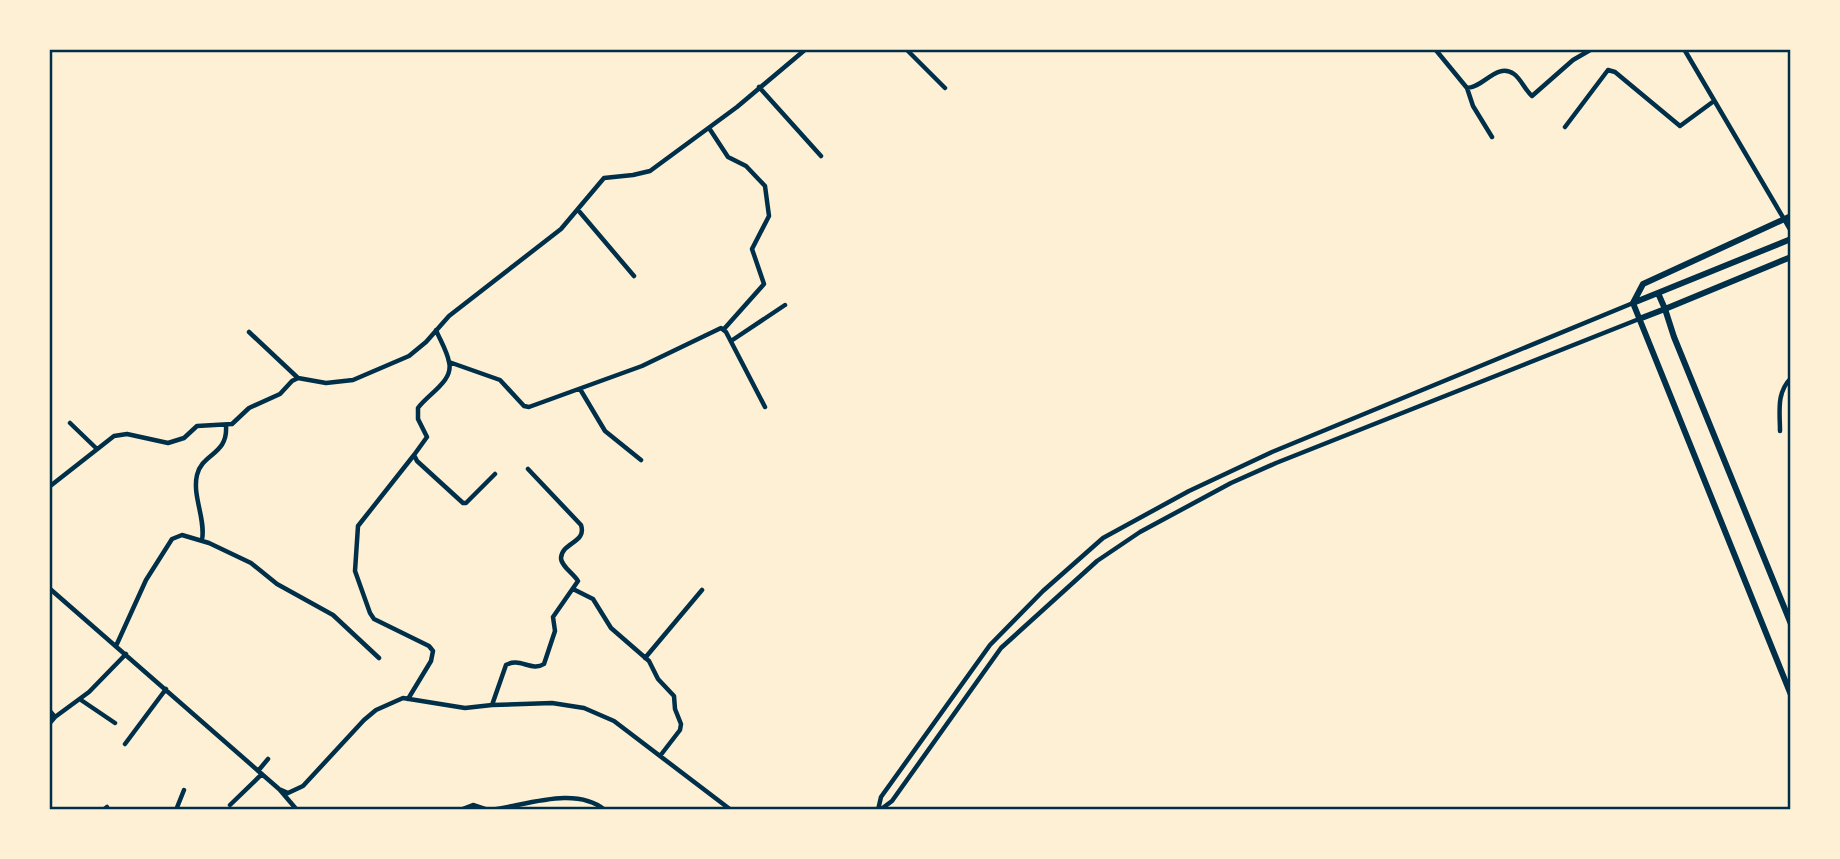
<svg xmlns="http://www.w3.org/2000/svg" width="1840" height="859" font-family="Quicksand,sans-serif">
<style>
.lines{fill:none;stroke-linecap:round;stroke-linejoin:round}
.minor{stroke:#003049;stroke-width:4.5}
.tertiary{stroke:#003049;stroke-width:6}
.neatline{fill:none;stroke:#003049;stroke-width:2.5}
</style>
<rect width="100%" height="100%" fill="#fdf0d5"/>
<g class="lines">
<!-- minor -->
<path class="minor" d="M906,49L945,88
M1435,49L1467,88C1483,88 1497,62 1514,74C1521,79 1525,90 1532,96L1573,60L1592,49
M1684,49L1791,231
M759,87L821,156
M1467,88L1473,106L1492,137
M1565,127L1608,70L1615,72L1680,126L1714,101
M709,128L728,157L746,166L765,186L769,216L752,249L764,284L724,329
M578,210L634,276
M436,330C440,340 447,351 449,362C454,381 428,394 418,408V419L427,437L414,455L417,461L463,503H466L495,474
M249,332L298,378
M731,341L785,305
M449,362L500,380L524,406L529,407L642,366L721,328L726,332L765,407
M580,389L605,431L641,460
M70,423L97,449
M1780,431C1780,412 1776,393 1791,378
M49,487L114,436L127,434L168,443L184,438L197,426L232,424L249,408L280,394L292,381L298,378L326,383L353,380L409,356L426,342L449,316L561,229L604,178L633,175L650,171L737,107L806,49
M202,540C206,519 192,496 197,475C202,453 228,455 226,426
M49,588L279,789L288,793L303,786L364,720L376,710L403,698L465,708L492,705L552,703L584,708L614,721L731,810
M573,589L593,599L611,628L649,661L658,679L674,696L675,709L681,724L680,730L660,756
M116,646L146,580L172,539L182,535L209,543L251,563L277,584L333,615L379,658
M645,658L702,590
M408,699L431,661L433,651L429,646L374,619L370,613L355,571L358,526L414,455
M81,700L115,723
M492,705L506,665C519,657 532,672 544,664L555,631L553,617L578,581C574,574 561,566 561,558C562,542 587,543 581,525L528,469
M49,710L55,717
M49,724L55,717L89,692L126,654
M125,744L166,689
M258,771L268,759
M280,790L297,810
M230,805L262,774
M103,810L107,807
M176,810L184,790
M460,810L473,805L488,810
M490,810C524,806 575,785 605,810
M878,810L881,797L990,645L1043,591L1103,538L1189,491L1272,452L1633,303
M880,810L892,801L1001,648L1097,561L1140,532L1231,483L1276,463L1639,319"/>
<!-- tertiary -->
<path class="tertiary" d="M1791,239L1633,303L1791,695
M1791,257L1665,309L1674,337L1791,624
M1633,303L1643,284L1791,216
M1639,319L1665,309L1658,293"/>
</g>
<!-- border -->
<rect width="1840" height="859" fill="none" stroke="#fdf0d5" stroke-width="102"/>
<rect x="51" y="51" width="1738" height="757" class="neatline"/>
</svg>
